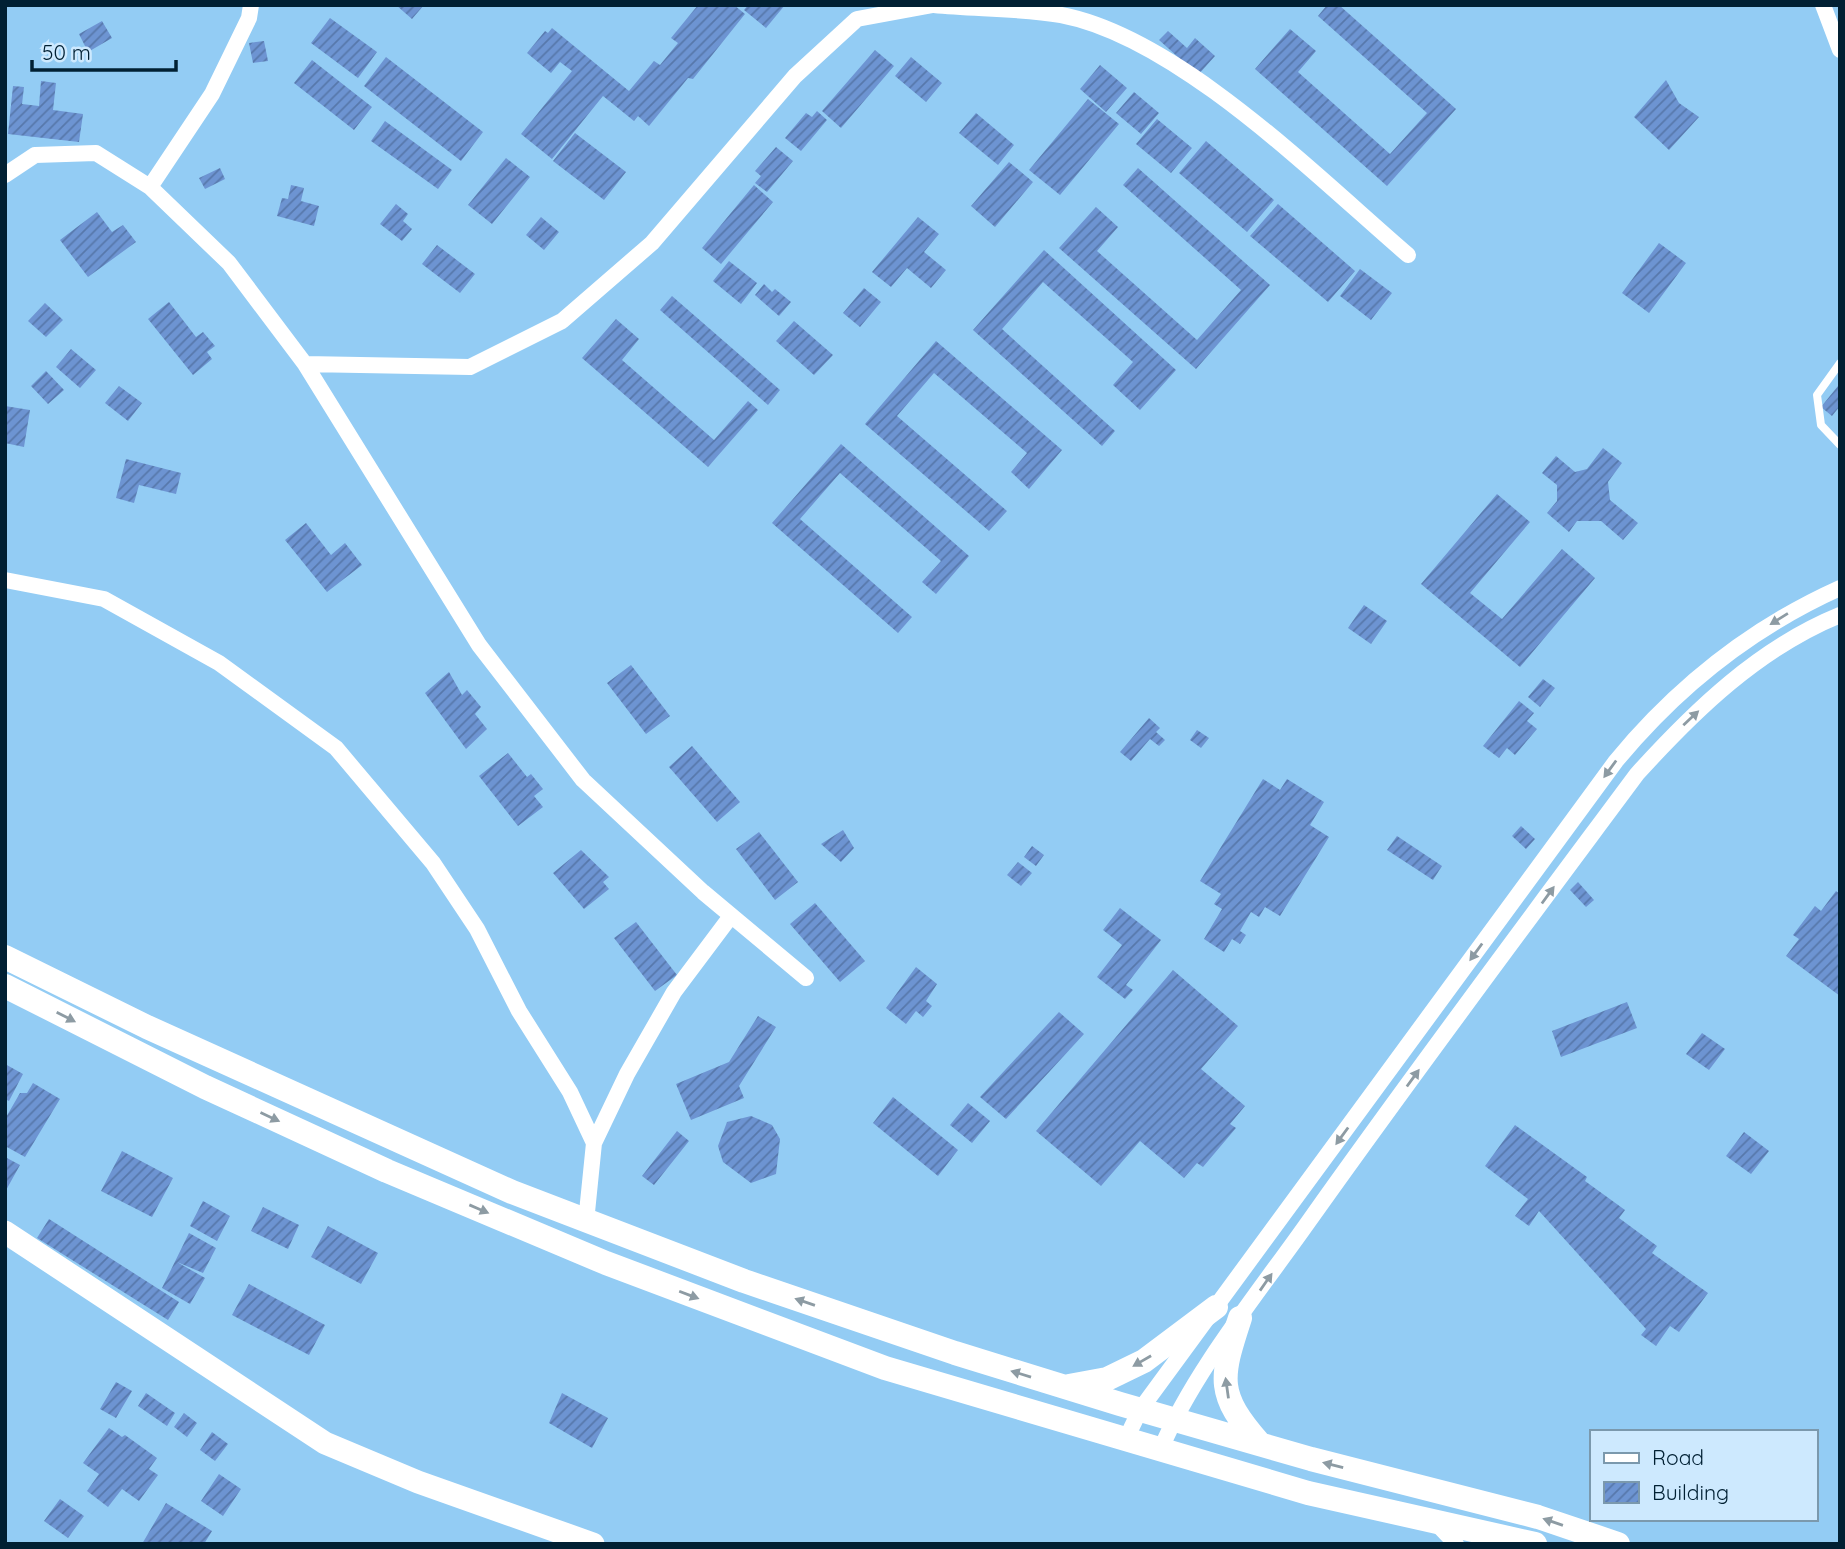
<svg xmlns="http://www.w3.org/2000/svg" width="1845" height="1549" font-family="Quicksand,sans-serif">
<style>
.building{fill:url(#building-hatch)}
.lines{fill:none;stroke-linecap:round;stroke-linejoin:round}
.lane{stroke:#fff;stroke-width:8}
.street{stroke:#fff;stroke-width:16}
.secondary{stroke:#fff;stroke-width:23}
.primary{stroke:#fff;stroke-width:24}
.oneway{fill:#8d9ba3}
</style>
<defs>
<pattern id="building-hatch" width="6" height="6" patternUnits="userSpaceOnUse" patternTransform="scale(1.75)"><rect width="6" height="6" fill="#6d94d2"/><path d="M-1 1l2-2M0 6l6-6M5 7l2-2" fill="none" stroke="#5778ab"/></pattern>
</defs>
<rect width="100%" height="100%" fill="#93ccf4"/>
<!-- building -->
<path class="building" d="M396,5H424L412,19Z
M698,5H734L745,14L693,79L688,78L649,126L638,116L634,121L603,96L552,159L521,134L572,71L560,62L551,73L527,53L545,31L548,33L552,28L629,91L654,61L660,65L678,43L671,38Z
M748,5H785L766,28L744,10Z
M1327,5H1339L1456,109L1387,186L1255,69L1290,29L1316,51L1298,72L1390,154L1427,113L1318,16Z
M330,18L377,52L358,78L311,43Z
M102,21L112,38L88,52L79,34Z
M1168,31L1187,48L1195,38L1215,56L1198,75L1159,40Z
M264,41L268,61L253,63L249,43Z
M875,50L894,66L841,128L822,111Z
M386,57L483,132L461,161L364,86Z
M911,57L942,83L926,102L895,76Z
M312,60L372,107L354,130L294,83Z
M1100,65L1127,88L1106,112L1080,89Z
M1666,80L1679,103L1699,117L1669,150L1634,117Z
M41,81L56,83L53,110L83,114L79,142L8,134L13,86L24,87L22,104L39,106Z
M1134,92L1159,113L1141,134L1116,113Z
M1088,99L1119,124L1060,195L1029,170Z
M817,111L827,120L801,151L785,138L806,113L812,117Z
M976,113L1014,145L998,165L959,133Z
M1157,119L1192,148L1171,173L1136,144Z
M385,121L452,170L438,189L371,141Z
M575,133L626,172L604,200L553,161Z
M1206,141L1274,200L1247,232L1179,173Z
M776,147L793,161L767,192L755,183L761,176L755,171Z
M506,158L530,177L492,224L468,205Z
M1009,162L1033,182L995,227L971,206Z
M220,168L225,179L205,189L199,178Z
M1138,168L1270,285L1196,369L1059,248L1096,207L1118,227L1097,251L1197,340L1241,290L1123,185Z
M291,185L304,188L301,201L319,206L314,226L277,216L282,198L288,199Z
M754,185L773,202L721,264L702,248Z
M396,204L408,214L403,221L412,229L402,241L380,224Z
M1278,204L1355,271L1328,302L1250,236Z
M97,212L112,232L123,225L136,242L88,277L60,240Z
M541,217L559,232L544,250L526,235Z
M918,217L939,234L924,252L946,270L931,288L907,268L891,287L872,272Z
M1659,243L1686,263L1649,313L1622,293Z
M437,245L475,274L460,293L422,264Z
M1044,250L1176,370L1140,410L1113,385L1133,362L1043,282L1002,329L1115,431L1102,446L973,330Z
M729,261L757,283L741,304L713,281Z
M1360,269L1392,293L1371,320L1340,296Z
M764,284L772,292L775,289L791,302L779,316L755,295Z
M864,288L881,302L860,327L843,313Z
M672,296L780,390L768,405L660,310Z
M169,302L196,337L203,332L215,346L207,352L212,359L193,375L148,319Z
M45,303L63,320L46,337L28,321Z
M616,319L639,339L622,360L714,440L748,401L758,410L708,467L582,358Z
M794,321L833,355L814,375L776,341Z
M936,341L1062,450L1029,489L1011,472L1027,453L934,373L897,416L1007,511L989,531L865,424Z
M71,349L96,370L80,388L56,367Z
M46,371L64,390L48,404L31,386Z
M119,386L142,403L128,421L105,403Z
M1838,386L1840,406L1832,416L1821,407Z
M5,406L30,410L24,447L5,443Z
M841,444L969,556L936,594L922,582L941,561L840,473L800,519L912,617L898,633L772,523Z
M1603,448L1622,463L1608,482L1610,500L1638,523L1623,540L1601,521H1577L1569,532L1547,513L1557,501V485L1542,473L1556,456L1575,472L1587,469Z
M126,459L181,473L176,494L139,485L134,503L116,498Z
M1497,494L1530,522L1470,593L1502,619L1562,549L1595,578L1520,667L1421,584Z
M306,523L331,555L345,543L362,565L327,592L285,540Z
M1364,605L1387,621L1371,644L1348,628Z
M631,665L670,716L646,734L607,683Z
M449,672L462,695L467,690L481,707L475,714L487,729L466,749L425,693Z
M1543,679L1555,688L1540,707L1528,697Z
M1519,701L1534,713L1527,721L1537,729L1515,755L1507,748L1499,758L1483,746Z
M1149,718L1160,728L1156,732L1165,740L1159,746L1150,739L1131,761L1120,752Z
M1197,730L1209,738L1201,748L1190,740Z
M692,746L740,802L717,822L669,767Z
M508,753L527,777L531,774L543,789L534,796L543,807L518,826L479,776Z
M1263,779L1280,790L1287,779L1324,802L1310,825L1329,837L1280,916L1265,907L1259,917L1251,912L1240,931L1246,935L1240,944L1232,939L1224,952L1204,939L1222,909L1214,904L1221,894L1200,881Z
M1521,826L1535,839L1526,849L1512,836Z
M843,830L854,848L841,862L821,844Z
M759,832L798,882L775,900L736,849Z
M1397,836L1442,866L1433,880L1387,850Z
M1032,846L1044,855L1036,866L1024,857Z
M581,850L609,877L603,882L609,889L584,909L553,873Z
M1018,862L1032,873L1021,886L1007,875Z
M1578,882L1594,900L1586,907L1570,890Z
M1836,891L1840,894V996L1786,956L1799,939L1793,935L1815,906L1821,911Z
M815,903L865,961L840,982L790,924Z
M1120,908L1161,940L1126,985L1133,990L1125,999L1097,977L1122,945L1103,930Z
M636,922L677,975L655,991L614,938Z
M916,967L937,984L926,1001L932,1006L923,1017L916,1011L906,1024L886,1008Z
M1173,970L1238,1026L1201,1069L1245,1106L1230,1124L1236,1128L1203,1167L1197,1163L1184,1178L1140,1141L1101,1186L1036,1131Z
M1627,1002L1637,1028L1561,1057L1552,1031Z
M1059,1012L1084,1034L1006,1119L980,1097Z
M758,1016L776,1027L739,1086L744,1098L691,1120L676,1084L729,1062Z
M1702,1033L1725,1049L1709,1070L1686,1054Z
M5,1064L23,1074L9,1101L5,1099Z
M33,1083L60,1099L25,1157L5,1146V1119L20,1093H27Z
M893,1097L958,1150L938,1176L873,1123Z
M968,1103L990,1121L972,1143L950,1125Z
M751,1116L772,1125L780,1139L776,1174L751,1183L723,1162L718,1146L727,1122Z
M1515,1125L1587,1177L1585,1181L1625,1210L1619,1218L1657,1246L1652,1253L1708,1293L1679,1332L1670,1326L1656,1346L1641,1335L1646,1329L1539,1211L1529,1226L1515,1216L1528,1199L1485,1166Z
M677,1131L689,1141L654,1185L642,1176Z
M1744,1132L1769,1151L1751,1174L1726,1156Z
M122,1151L173,1178L152,1217L101,1191Z
M5,1157L20,1165L5,1192Z
M203,1201L230,1216L217,1241L190,1226Z
M263,1207L299,1225L288,1249L251,1231Z
M49,1219L179,1302L168,1320L37,1238Z
M328,1226L378,1253L361,1284L311,1257Z
M189,1233L216,1248L203,1273L177,1262L205,1278L190,1304L162,1288Z
M249,1284L325,1325L309,1355L232,1315Z
M116,1382L132,1391L116,1418L100,1409Z
M146,1393L175,1413L167,1426L138,1406Z
M562,1393L608,1418L592,1448L549,1423Z
M184,1413L197,1423L187,1437L174,1427Z
M109,1428L122,1437L125,1435L157,1458L149,1469L158,1475L139,1501L122,1489L108,1507L87,1491L99,1474L83,1463Z
M212,1432L228,1444L215,1461L200,1450Z
M219,1474L241,1489L223,1516L201,1501Z
M60,1499L84,1516L68,1538L44,1521Z
M166,1503L212,1531L204,1544H142Z"/>
<g class="lines">
<!-- lane -->
<path class="lane" d="M1840,363L1817,395L1821,425L1840,445"/>
<!-- street -->
<path class="street" d="M934,5C975,9 1020,8 1061,15C1178,37 1317,177 1408,255
M1823,5L1840,50
M5,175L35,155L96,153L150,187L229,263L305,364L479,645L583,780L703,892L806,978
M150,187L212,94L249,18L251,5
M305,364L470,367L562,321L652,243L795,76L857,19L933,5
M5,580L104,599L219,663L336,748L433,863L477,929L519,1011L570,1092L594,1143L586,1222
M594,1143L627,1074L674,992L731,916
M1125,1441L1140,1410L1616,761C1678,686 1751,628 1840,588
M1160,1451C1193,1372 1259,1292 1309,1221C1416,1070 1527,922 1637,774C1695,710 1759,648 1840,615
M1436,1523L1456,1544"/>
<!-- secondary -->
<path class="secondary" d="M5,1232L325,1443L418,1482L593,1544"/>
<!-- primary -->
<path class="primary" d="M5,957L147,1027L512,1192L744,1281L955,1353L1120,1404L1311,1459L1538,1517L1618,1544
M5,986L205,1087L387,1171L606,1263L885,1368L1308,1493L1535,1544
M1240,1318C1220,1379 1216,1394 1260,1444
M1069,1386L1107,1379L1144,1361L1216,1307"/>
</g>
<!-- one-way arrows -->
<defs><path id="oneway-solid" d="M-6-.8H1V-3.2L6.5 0L1 3.2V.8H-6Z" transform="scale(1.75)"/></defs>
<g class="oneway">
<use href="#oneway-solid" transform="translate(1779 619) rotate(148)"/>
<use href="#oneway-solid" transform="translate(1691 718) rotate(-43)"/>
<use href="#oneway-solid" transform="translate(1610 769) rotate(126)"/>
<use href="#oneway-solid" transform="translate(1548 895) rotate(-54)"/>
<use href="#oneway-solid" transform="translate(1476 952) rotate(126)"/>
<use href="#oneway-solid" transform="translate(66 1017) rotate(27)"/>
<use href="#oneway-solid" transform="translate(1413 1078) rotate(-54)"/>
<use href="#oneway-solid" transform="translate(270 1117) rotate(25)"/>
<use href="#oneway-solid" transform="translate(1342 1136) rotate(126)"/>
<use href="#oneway-solid" transform="translate(479 1209) rotate(23)"/>
<use href="#oneway-solid" transform="translate(1266 1282) rotate(-55)"/>
<use href="#oneway-solid" transform="translate(689 1295) rotate(21)"/>
<use href="#oneway-solid" transform="translate(805 1302) rotate(-161)"/>
<use href="#oneway-solid" transform="translate(1142 1361) rotate(150)"/>
<use href="#oneway-solid" transform="translate(1021 1374) rotate(-163)"/>
<use href="#oneway-solid" transform="translate(1227 1388) rotate(-98)"/>
<use href="#oneway-solid" transform="translate(1333 1465) rotate(-166)"/>
<use href="#oneway-solid" transform="translate(1553 1522) rotate(-161)"/>
</g>
<!-- border -->
<rect width="1845" height="1549" fill="none" stroke="#012033" stroke-width="14"/>
<!-- legend -->
<rect x="1590" y="1430" width="228" height="91" fill="#cde9fe" stroke="#7b99ad" stroke-width="2"/>
<rect x="1604" y="1453" width="35" height="10" fill="#ffffff" stroke="#7b99ad" stroke-width="2"/>
<text x="1652" y="1465" font-size="21" fill="#012033">Road</text>
<rect x="1604" y="1482" width="35" height="21" fill="url(#building-hatch)" stroke="#7b99ad" stroke-width="2"/>
<text x="1652" y="1500" font-size="21" fill="#012033">Building</text>
<!-- scale -->
<path d="M32 60v10h144v-10" fill="none" stroke="#012033" stroke-width="3.5"/>
<text x="42" y="60" font-size="21" fill="#012033" stroke="#cde9fe" stroke-width="5" paint-order="stroke">50 m</text>
</svg>
